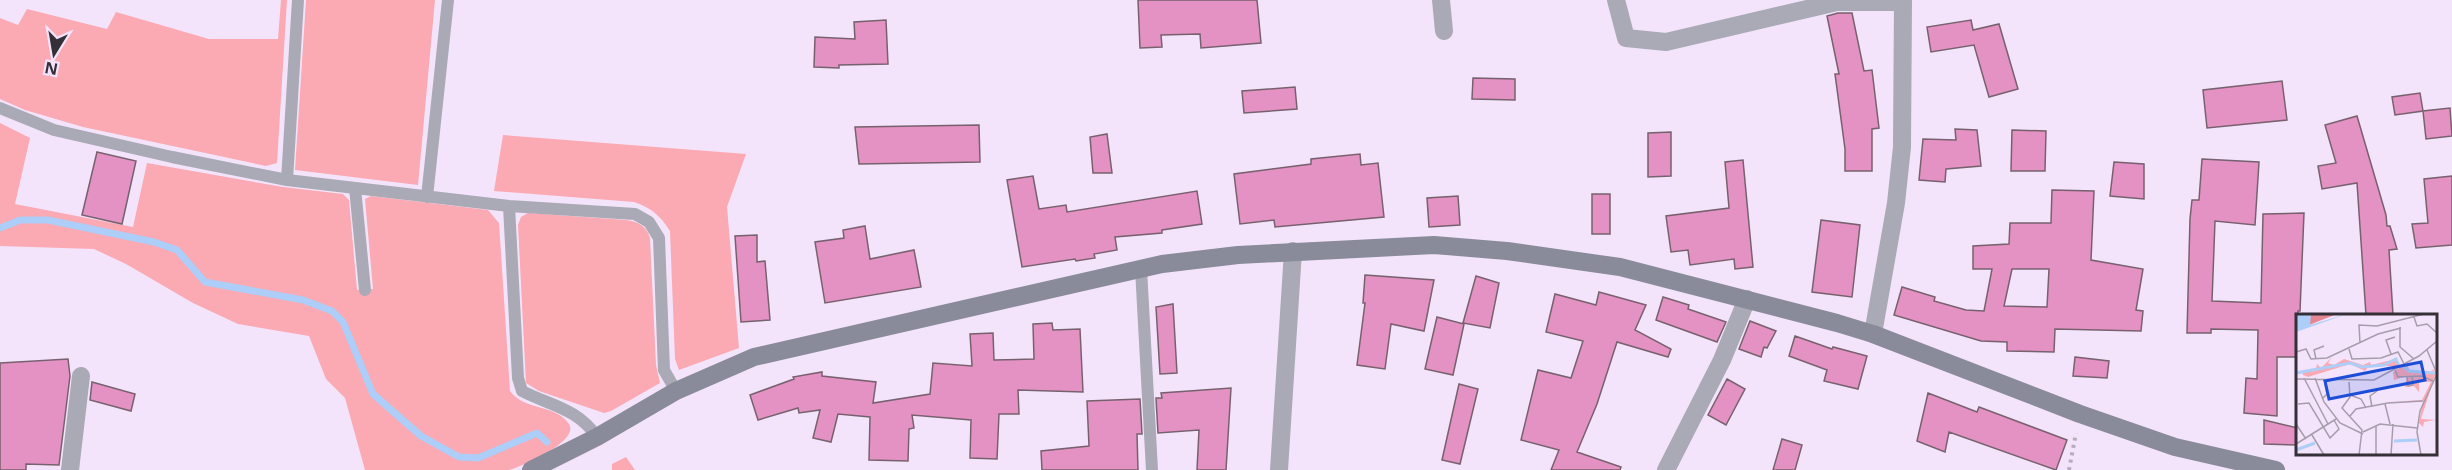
<svg xmlns="http://www.w3.org/2000/svg" width="2452" height="470" font-family="'Open Sans',sans-serif">
<style>
.green{fill:#fba9b2}
.lines{fill:none;stroke-linecap:round;stroke-linejoin:round}
.stream{stroke:#accef8;stroke-width:7}
.building{fill:#e392c3;stroke:#78616e;stroke-width:1.5;fill-rule:evenodd}
.path{stroke:#b7abbe;stroke-width:4;stroke-dasharray:3 4.5;stroke-linecap:butt}
.lane{stroke:#a9aab5;stroke-width:12}
.street{stroke:#a9aab5;stroke-width:18}
.secondary{stroke:#898a9a;stroke-width:18}
.inset-river{fill:none;stroke:#accef8;stroke-width:3}
.inset-road{fill:none;stroke:#a79cad;stroke-width:1.5}
.view{fill:#1d4ed8;fill-opacity:0.15;stroke:#1d4ed8;stroke-width:3}
.inset-edge{fill:none;stroke:#352f38;stroke-width:3}
</style>
<rect width="100%" height="100%" fill="#f3e4fb"/>
<!-- green -->
<path class="green" d="M281,0H287L277,163L266,166L83,127L25,110L0,99V18L18,25L27,9L107,29L116,12L209,39H278Z
M306,0H435L418,185L295,170Z
M0,123L30,138L15,204L133,227L147,163L283,187L343,194L349,200L357,290L373,289L365,199L371,196L488,210L499,223L510,391C524,411 556,404 569,424C580,441 521,467 509,470C496,470 480,470 467,470C433,470 399,470 365,470L345,398L326,379L309,336L238,324L193,303L126,264L94,249L0,246Z
M503,135L746,154L727,207L739,348L679,370L675,359L670,231C660,215 651,208 634,202L494,191Z
M528,213L626,220C638,222 646,225 650,238L656,365L660,383L611,411L604,413L539,391L526,383L518,225L521,217Z
M626,457L635,470H612V464Z"/>
<g class="lines">
<!-- stream -->
<path class="stream" d="M0,228L20,220H48L154,242L177,250L205,282L303,300L332,311L343,322L373,394L421,436L459,457L478,458L537,433L547,442"/>
</g>
<!-- building -->
<path class="building" d="M1138,0H1257L1261,43L1201,48L1200,34L1161,35L1162,47L1140,48Z
M1838,13H1852L1864,71L1872,70L1879,128L1872,129V171H1845V149L1835,74H1839L1827,16Z
M886,20L888,64L839,65V68L814,67L815,37L855,39L854,22Z
M1971,20L1973,30L1999,24L2018,89L1989,97L1974,45L1931,52L1927,27Z
M1473,78L1515,79V100L1472,99Z
M2282,81L2287,120L2207,128L2203,90Z
M1295,87L1297,109L1244,113L1242,91Z
M2420,93L2423,111L2395,115L2392,97Z
M2450,108L2452,136L2426,139L2423,111Z
M2357,116L2386,215L2387,226H2390L2397,249L2389,250L2393,315H2366L2357,183L2322,189L2318,166L2336,163L2325,125Z
M979,125L980,162L859,164L855,127Z
M1955,129L1977,130L1981,166L1946,169L1945,182L1919,180L1923,139L1956,140Z
M2012,130L2046,131L2045,171H2011Z
M1671,132V176L1648,177V133Z
M1107,134L1112,173H1093L1090,137Z
M97,152L136,161L122,224L82,215Z
M1360,154L1361,165L1378,163L1384,217L1275,227L1274,220L1240,224L1234,174L1311,164V159Z
M2202,159L2259,162L2255,225L2215,221L2212,301L2261,303L2263,214L2304,213L2300,311H2298V357H2277V416L2244,413L2246,378L2257,379L2258,330L2211,329V333H2187L2190,219L2192,200H2199Z
M1743,160L1753,267L1735,269L1734,259L1690,265L1688,250L1671,252L1666,216L1729,208L1725,162Z
M2114,162L2144,164V199L2110,196Z
M1033,176L1039,209L1066,205L1067,212L1197,191L1202,224L1162,230V233L1115,237L1117,250L1094,254L1095,258L1076,261L1075,259L1022,267L1007,180Z
M2452,176V245L2416,248L2412,224L2428,223L2424,179Z
M2052,190L2094,191L2091,260L2143,269L2136,310L2143,311L2141,331L2055,329L2054,352L2007,351V342L1981,341L1894,315L1902,287L1935,297L1934,301L1966,310L1984,311L1992,269H1973V246L2009,244L2010,223H2051ZM2012,269H2049L2047,307L2004,306Z
M1592,194H1610V234H1592Z
M1458,196L1460,225L1429,227L1427,198Z
M1821,220L1860,225L1852,297L1812,292Z
M865,226L870,259L914,250L921,287L825,303L815,242L844,238L843,230Z
M757,235V262L765,261L770,320L741,322L735,236Z
M1365,275L1434,280L1424,331L1391,324L1385,369L1357,365L1365,303H1363Z
M1476,276L1499,283L1490,328L1463,323Z
M1599,292L1646,305L1635,330L1671,349L1668,357L1617,342L1597,404L1577,452L1621,467L1620,470H1551L1559,450L1521,440L1538,370L1571,378L1583,341L1546,332L1555,294L1596,305Z
M1663,297L1689,305L1688,309L1726,322L1717,342L1656,320Z
M1173,304L1177,373L1160,374L1156,307Z
M1437,317L1464,324L1453,375L1425,369Z
M1750,321L1776,331L1767,348L1764,347L1761,357L1739,349Z
M1052,323L1053,330L1080,329L1083,392L1018,390L1019,414H999L997,459L970,458L971,420L912,415L914,428L909,429L908,461L869,460L870,417L838,414L831,442L813,438L820,410L799,413L798,408L758,420L750,395L794,379L793,377L822,372V376L876,382L873,403L930,394L933,363L972,366L970,334L993,333L994,360L1034,359L1033,324Z
M1795,336L1832,349L1833,347L1867,356L1858,389L1824,381L1827,370L1789,356Z
M2075,357L2109,361L2107,378L2073,376Z
M68,359L70,376L59,465L26,464V470H0V363Z
M1727,379L1745,389L1726,425L1708,415Z
M92,382L135,394L131,411L90,400Z
M1459,384L1478,389L1460,464L1442,460Z
M1231,388L1226,470H1197L1199,430L1158,433L1156,398H1162L1161,393Z
M1928,393L1977,412L1979,407L2067,440L2056,470L1949,432L1945,452L1917,441Z
M1140,399L1142,434H1137L1138,470H1042L1041,451L1089,446L1087,401Z
M2264,420L2298,428V445L2264,444Z
M1782,439L1802,445L1795,470H1773Z"/>
<g class="lines">
<!-- path -->
<path class="path" d="M2069,470L2076,433"/>
<!-- lane -->
<path class="lane" d="M0,108L54,130L172,157L287,180L509,206L635,214L649,222L659,238L664,370L676,391
M287,180L298,0
M355,188L365,290
M427,197L448,0
M509,206L518,378L522,391C551,406 577,408 597,437
M1141,269L1152,470"/>
<!-- street -->
<path class="street" d="M1441,0L1444,31
M1616,0L1626,38L1666,42L1837,2
M1836,0L1837,2H1903
M1873,334L1896,203L1902,147L1903,0
M70,470L81,376
M1279,470L1293,251
M1666,470L1722,360L1747,299"/>
<!-- secondary -->
<path class="secondary" d="M531,470L597,437L676,391L754,357L1162,264L1238,255L1434,245L1507,251L1620,267L1837,323L1873,334L2080,414L2175,447L2276,470"/>
</g>
<!-- overview -->
<g transform="translate(2296 314)">
<rect width="141" height="141" fill="#f3e4fb"/>
<path d="M36,43L32,49L38,51L48,45L67,51L74,48L75,51L100,45L104,52H73L69,57L54,50L12,63L7,61L6,57L20,55L21,50L25,54ZM110,49L114,56L123,57L140,58L135,56L141,55L125,105L141,106V111L139,106L128,108L127,113L123,109L127,87L94,88L126,86L135,68L118,67L123,69V78L118,72L109,73L111,62L98,66L97,58Z" fill="#fba9b2"/>
<path d="M15,0H41L13,11Z" fill="#e58792"/>
<path d="M0,0H15L14,11L51,0L0,18Z" fill="#accef8"/>
<path class="inset-river" d="M107,52L113,57L139,59M0,59L54,49L66,53L88,51L100,45L103,52M98,127L121,126M0,136L19,129"/>
<path class="inset-road" d="M118,3L121,12L131,10L141,19M104,13V33L118,45M64,29L63,11L81,12L128,0M53,35L56,45L85,44L102,38L108,50M131,36L139,55M0,38L10,35L15,45L31,44L82,20L105,14M95,40L90,26L99,23M20,45L18,36L28,32M99,56L102,63L126,62L137,67M111,62L112,72L117,71L116,62M8,64L32,110M19,64L28,88L44,109L67,120M0,65L78,66L123,42L141,27M53,68L54,83L46,94L66,116L63,141M54,81L65,85L70,94M26,85L31,80L28,65M2,90L13,89L34,124L43,115L38,106M89,90L94,110M76,93L74,82L81,77M54,102L60,95L92,89L127,87M0,110L10,125M80,112V141M67,118L84,110L121,114M16,121L28,141M0,130L40,105M95,141L97,110M125,141L121,118L124,97L141,60"/>
<path class="view" d="M125,48L129,66L33,85L29,67Z"/>
<rect width="141" height="141" class="inset-edge"/>
</g>
<!-- north arrow -->
<g transform="translate(54 54) rotate(191)" stroke="#f3e4fb" stroke-width="4.5" paint-order="stroke">
<path d="M0-4.5L10 22L0 15L-10 22Z" fill="#352f38"/>
<text y="-9" font-size="16" font-weight="bold" text-anchor="middle" fill="#352f38">N</text>
</g>
</svg>
